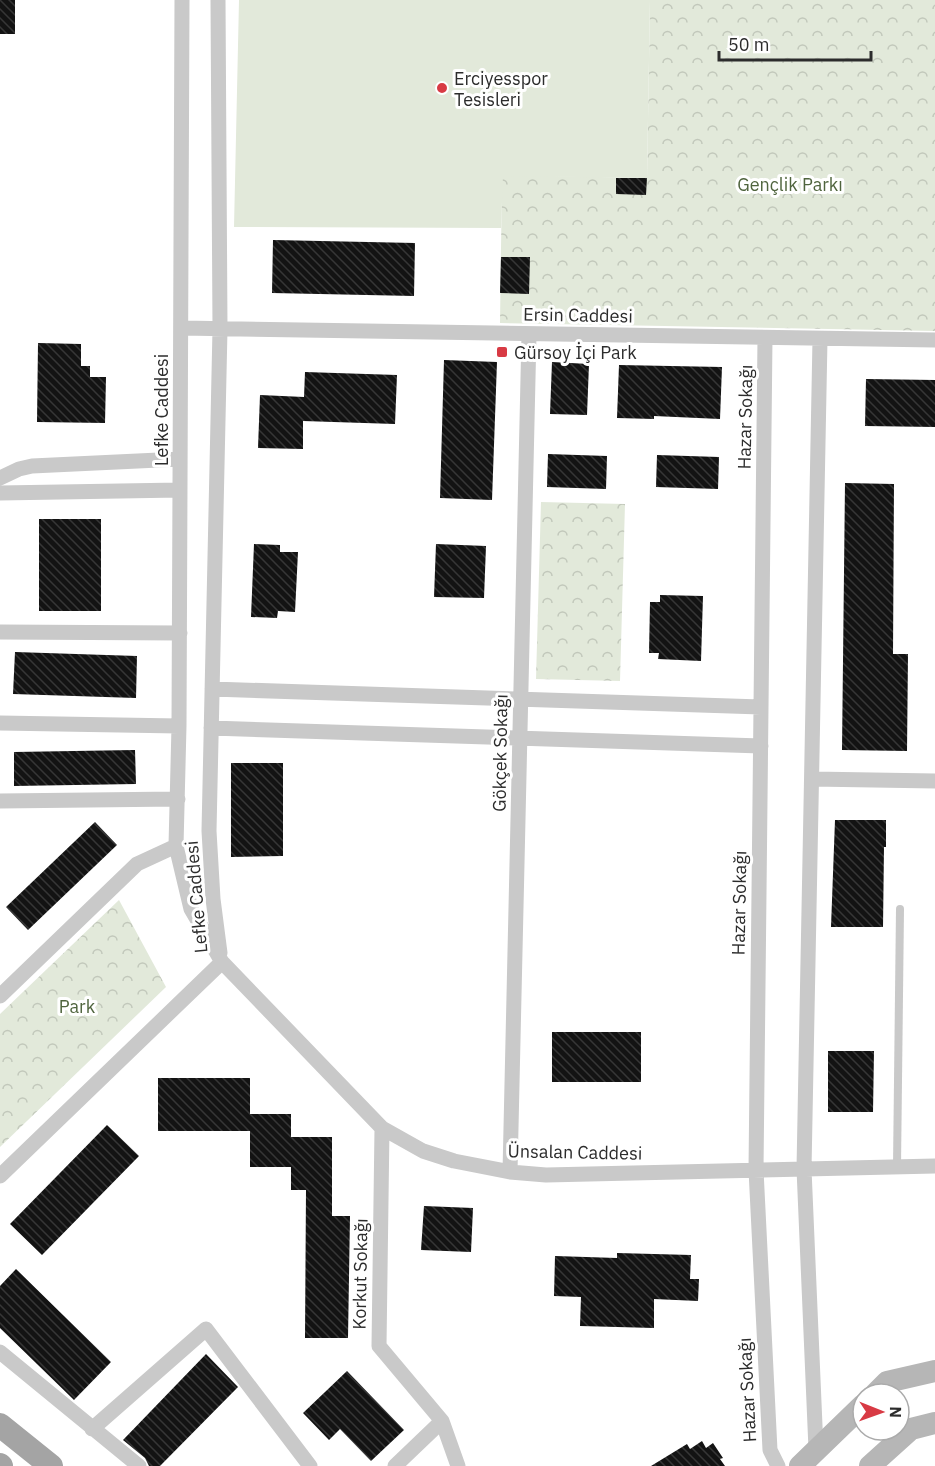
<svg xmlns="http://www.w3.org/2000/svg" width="935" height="1466" font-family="'IBM Plex Sans',sans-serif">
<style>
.park{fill:url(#park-crowns)}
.garden{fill:#e2e9da}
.building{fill:url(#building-back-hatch)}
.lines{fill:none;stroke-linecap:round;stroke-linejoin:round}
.lane{stroke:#c9c9c9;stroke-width:8}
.street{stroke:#c9c9c9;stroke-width:15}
.secondary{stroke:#b6b6b6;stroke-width:22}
.primary{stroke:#a4a4a4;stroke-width:24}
.poi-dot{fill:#d83a44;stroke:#fff;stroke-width:2}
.labels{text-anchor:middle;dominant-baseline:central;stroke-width:6;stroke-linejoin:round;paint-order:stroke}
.poi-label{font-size:18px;fill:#2c2c2c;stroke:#fff;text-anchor:start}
.park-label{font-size:18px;fill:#4f643d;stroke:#fff}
.street-label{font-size:18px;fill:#2c2c2c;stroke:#fff}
</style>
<defs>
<pattern id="park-crowns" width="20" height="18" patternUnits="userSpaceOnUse" patternTransform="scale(1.5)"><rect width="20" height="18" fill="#e2e9da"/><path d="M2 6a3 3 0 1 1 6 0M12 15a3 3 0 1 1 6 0" fill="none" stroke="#c2c8bb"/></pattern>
<pattern id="building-back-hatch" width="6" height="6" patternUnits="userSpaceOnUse" patternTransform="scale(1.5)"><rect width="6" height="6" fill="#131313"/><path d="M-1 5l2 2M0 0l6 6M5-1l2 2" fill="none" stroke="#363636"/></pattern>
</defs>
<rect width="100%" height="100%" fill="#fff"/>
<!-- park -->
<path class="park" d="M650,0H935V331L500,323L502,175L647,178Z
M541,502L625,504L620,681L536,679Z
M119,900L166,987L0,1147V1014Z"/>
<!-- garden -->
<path class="garden" d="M239,0H650L647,178L503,176L501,228L234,227Z"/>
<!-- building -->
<path class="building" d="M0,0H15V34H0Z
M616,178H647L646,195L616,194Z
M273,240L415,243L414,296L272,293Z
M501,257H530L529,294L500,293Z
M38,343L81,344V366H90V377H106L105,423L37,422Z
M444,360L497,362L492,500L440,498Z
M552,362L589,364L587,415L550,414Z
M619,365L722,367L720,419L654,416V419L617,418Z
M305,372L397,375L395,424L303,421V449L258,448L260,395L304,397Z
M866,379L935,380V427L865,426Z
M548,454L607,456L606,489L547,487Z
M657,455L719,457L718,489L656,487Z
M845,483L894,484L893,654H908L907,751L842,750Z
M39,519H101V611H39Z
M254,544L280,545V552H298L295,612L278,611L277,618L251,617Z
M436,544L486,546L484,598L434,597Z
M660,595L703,596L701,661L658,659L659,653H649L650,602H660Z
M15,652L137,656L136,698L13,694Z
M135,750L136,784L14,786V752Z
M231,763H283V856L231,857Z
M835,820H886V847H884L883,927H831Z
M95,822L117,845L28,930L6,907Z
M552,1032H641V1082H552Z
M828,1051H874L873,1112H828Z
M158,1078H250V1114H291V1137H332V1216H350L348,1338H305L306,1190H291V1167H250V1131H158Z
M107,1125L139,1156L42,1255L10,1224Z
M424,1206L473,1208L471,1252L421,1250Z
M617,1253L691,1255L690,1279H699L698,1301L654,1299V1328L580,1326L581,1297L554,1296L555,1256L617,1258Z
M16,1269L111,1362L74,1400L0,1328V1286Z
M206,1354L238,1387L160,1466H149L145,1458L123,1440Z
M347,1371L404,1430L371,1461L340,1429L329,1440L303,1413Z
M702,1441L706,1448L713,1443L723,1458L720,1459L725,1466H651L687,1444L690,1449Z"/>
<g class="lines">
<!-- lane -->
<path class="lane" d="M897,1167L900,909"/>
<!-- street -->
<path class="street" d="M182,0L179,726L176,846L191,909L222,962L382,1128L423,1151L454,1161L510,1172L546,1175L935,1166
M218,0L220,329L209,831L213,899L220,953
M181,328L935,340
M765,338L756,1170L770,1450L778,1466
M0,478L19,469L32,466L180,459
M0,493L180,490
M0,632L180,633
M212,689L761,707
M0,723L179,726
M211,728L761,746
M812,779L935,781
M0,801L178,799
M0,996L137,864L176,846
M382,1128L379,1346L442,1421L458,1466
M510,1172L529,334
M0,1176L222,962
M0,1352L139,1466
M92,1429L206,1329L310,1466
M816,1449L804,1169L820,339
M395,1466L442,1421"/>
<!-- secondary -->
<path class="secondary" d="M875,1394L887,1382L935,1371
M800,1466L863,1405
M870,1466L911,1429L935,1423"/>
<!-- primary -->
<path class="primary" d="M0,1425L51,1466
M0,1465L1,1466"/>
</g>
<!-- markers -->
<g class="poi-dot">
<circle cx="442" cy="88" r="6"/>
<rect x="496" y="346" width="12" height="12" rx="3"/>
</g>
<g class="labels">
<!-- poi labels -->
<g class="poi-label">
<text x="454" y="78">Erciyesspor<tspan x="454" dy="21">Tesisleri</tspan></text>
<text x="514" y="352">Gürsoy İçi Park</text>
</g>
<!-- park labels -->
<g class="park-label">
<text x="790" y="184">Gençlik Parkı</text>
<text x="77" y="1006">Park</text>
</g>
<!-- street labels -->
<g class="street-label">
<text transform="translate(578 315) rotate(1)">Ersin Caddesi</text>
<text transform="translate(161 410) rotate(-90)">Lefke Caddesi</text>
<text transform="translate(745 417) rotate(-89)">Hazar Sokağı</text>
<text transform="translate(500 753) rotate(-89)">Gökçek Sokağı</text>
<text transform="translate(196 897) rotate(-95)">Lefke Caddesi</text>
<text transform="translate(739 903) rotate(-89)">Hazar Sokağı</text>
<text transform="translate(575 1152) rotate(1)">Ünsalan Caddesi</text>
<text transform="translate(360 1274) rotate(-89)">Korkut Sokağı</text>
<text transform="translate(747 1390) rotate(-93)">Hazar Sokağı</text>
</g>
</g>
<!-- north arrow -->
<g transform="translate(881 1412) rotate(91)"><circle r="28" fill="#ffffff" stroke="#ababab" stroke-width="1.5"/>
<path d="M0-4.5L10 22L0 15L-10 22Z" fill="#d83a44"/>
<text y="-9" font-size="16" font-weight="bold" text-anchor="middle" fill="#2c2c2c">N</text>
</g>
<!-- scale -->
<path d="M719 51v9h152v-9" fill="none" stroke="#2c2c2c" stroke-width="3"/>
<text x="728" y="51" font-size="18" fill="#2c2c2c" stroke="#ffffff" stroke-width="4.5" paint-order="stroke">50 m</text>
</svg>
